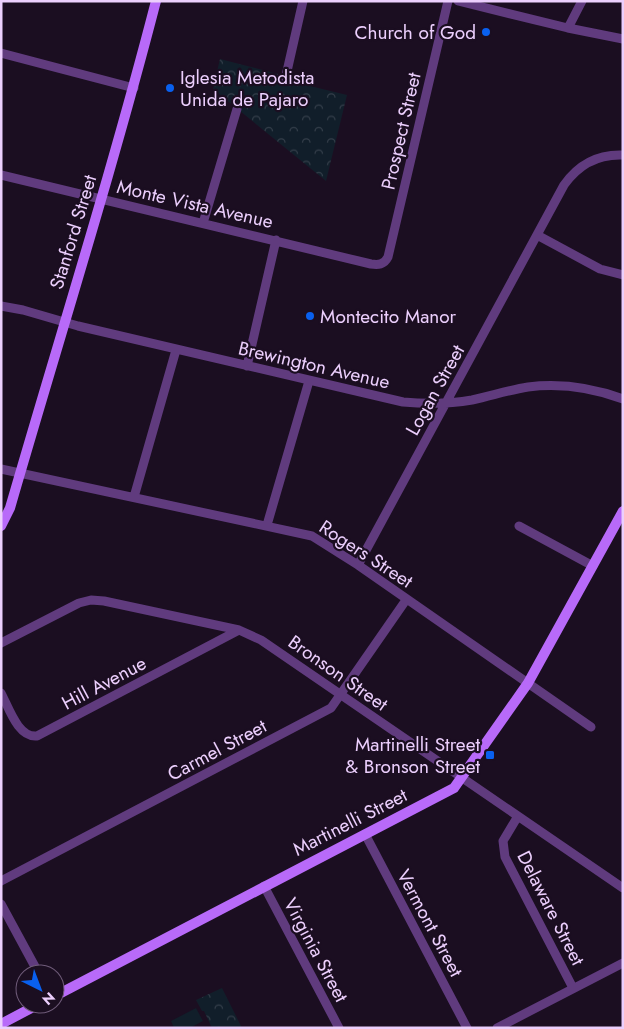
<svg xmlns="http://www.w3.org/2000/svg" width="624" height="1029" font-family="Jost,sans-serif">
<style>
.forest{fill:url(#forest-crowns)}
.garden{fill:#111e2a}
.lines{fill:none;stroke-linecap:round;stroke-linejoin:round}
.street{stroke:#603b7e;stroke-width:9}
.secondary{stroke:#b86af9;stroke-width:10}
.poi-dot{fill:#0960ef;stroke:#1b0e21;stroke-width:2}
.labels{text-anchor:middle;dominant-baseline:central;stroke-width:4.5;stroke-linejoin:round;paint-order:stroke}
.poi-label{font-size:19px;fill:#eccffd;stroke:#1b0e21;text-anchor:end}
.street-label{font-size:19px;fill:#eccffd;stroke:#1b0e21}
</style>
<defs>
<pattern id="forest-crowns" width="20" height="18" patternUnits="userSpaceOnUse" patternTransform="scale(1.25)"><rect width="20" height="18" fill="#111e2a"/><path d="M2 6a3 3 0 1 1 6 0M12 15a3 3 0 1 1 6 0" fill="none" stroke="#343e4a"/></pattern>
</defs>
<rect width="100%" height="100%" fill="#1b0e21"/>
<!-- forest -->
<path class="forest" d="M220,59L278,74L277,78L347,95L326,181L213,89Z
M222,988L242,1028H212L204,1011H202L196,1000Z"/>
<!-- garden -->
<path class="garden" d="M196,1008L203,1021L190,1028H174L171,1021Z"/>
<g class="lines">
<!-- street -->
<path class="street" d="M458,1L568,28L623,39
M568,28L582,1
M1,53L134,88
M285,80L303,1
M1,175L371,264C378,265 384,265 388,257L448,1
M203,223L237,109
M537,235L600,269L623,275
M1,306L23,310L78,326L403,402C426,404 449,404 472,400C491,396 509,390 528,387C560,383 593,388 623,399
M247,366L276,240
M1,469L312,536L358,565L591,727
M134,497L176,350
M267,525L309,381
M519,526L593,566
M358,565L564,185C578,165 598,154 623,155
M1,643L79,603L91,600L104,601L239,630L261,640L623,888
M1,693C9,708 18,738 37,736L239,630
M518,816L503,841L505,857L573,988
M365,834L467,1028
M1,881L331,708L406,600
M264,886L339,1028
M1,904L39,974
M497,1028L623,963"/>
<!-- secondary -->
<path class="secondary" d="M1,526L10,508C59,339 112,171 156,1
M55,996L454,788L528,683L623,511
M1,1024L39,1004"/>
</g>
<!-- markers -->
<g class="poi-dot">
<circle cx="486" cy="32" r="5"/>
<circle cx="170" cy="88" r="5"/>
<circle cx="310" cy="316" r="5"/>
<rect x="485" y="750" width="10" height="10" rx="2.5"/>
</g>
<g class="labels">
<!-- poi labels -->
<g class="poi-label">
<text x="476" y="32">Church of God</text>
<text x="180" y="77" text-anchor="start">Iglesia Metodista<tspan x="180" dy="22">Unida de Pajaro</tspan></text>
<text x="320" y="316" text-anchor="start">Montecito Manor</text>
<text x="480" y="744">Martinelli Street<tspan x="480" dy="22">&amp; Bronson Street</tspan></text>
</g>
<!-- street labels -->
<g class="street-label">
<text transform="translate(401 131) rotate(-77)">Prospect Street</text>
<text transform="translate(195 204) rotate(13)">Monte Vista Avenue</text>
<text transform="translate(73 232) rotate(-73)">Stanford Street</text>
<text transform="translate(314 365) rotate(13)">Brewington Avenue</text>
<text transform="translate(435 390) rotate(-61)">Logan Street</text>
<text transform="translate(366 554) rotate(33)">Rogers Street</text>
<text transform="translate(338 673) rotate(35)">Bronson Street</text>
<text transform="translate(104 683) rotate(-28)">Hill Avenue</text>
<text transform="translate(217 750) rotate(-28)">Carmel Street</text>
<text transform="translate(350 822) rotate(-27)">Martinelli Street</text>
<text transform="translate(551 908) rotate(63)">Delaware Street</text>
<text transform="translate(430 923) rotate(62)">Vermont Street</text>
<text transform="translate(316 950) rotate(62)">Virginia Street</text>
</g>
</g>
<!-- border -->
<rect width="624" height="1029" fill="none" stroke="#eccffd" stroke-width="5"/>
<!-- north arrow -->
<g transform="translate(40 989) rotate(138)"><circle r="24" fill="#1b0e21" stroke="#6f5b79"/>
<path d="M0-4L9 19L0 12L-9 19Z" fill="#0960ef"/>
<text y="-8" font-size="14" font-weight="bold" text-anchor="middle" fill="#eccffd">N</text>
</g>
</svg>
